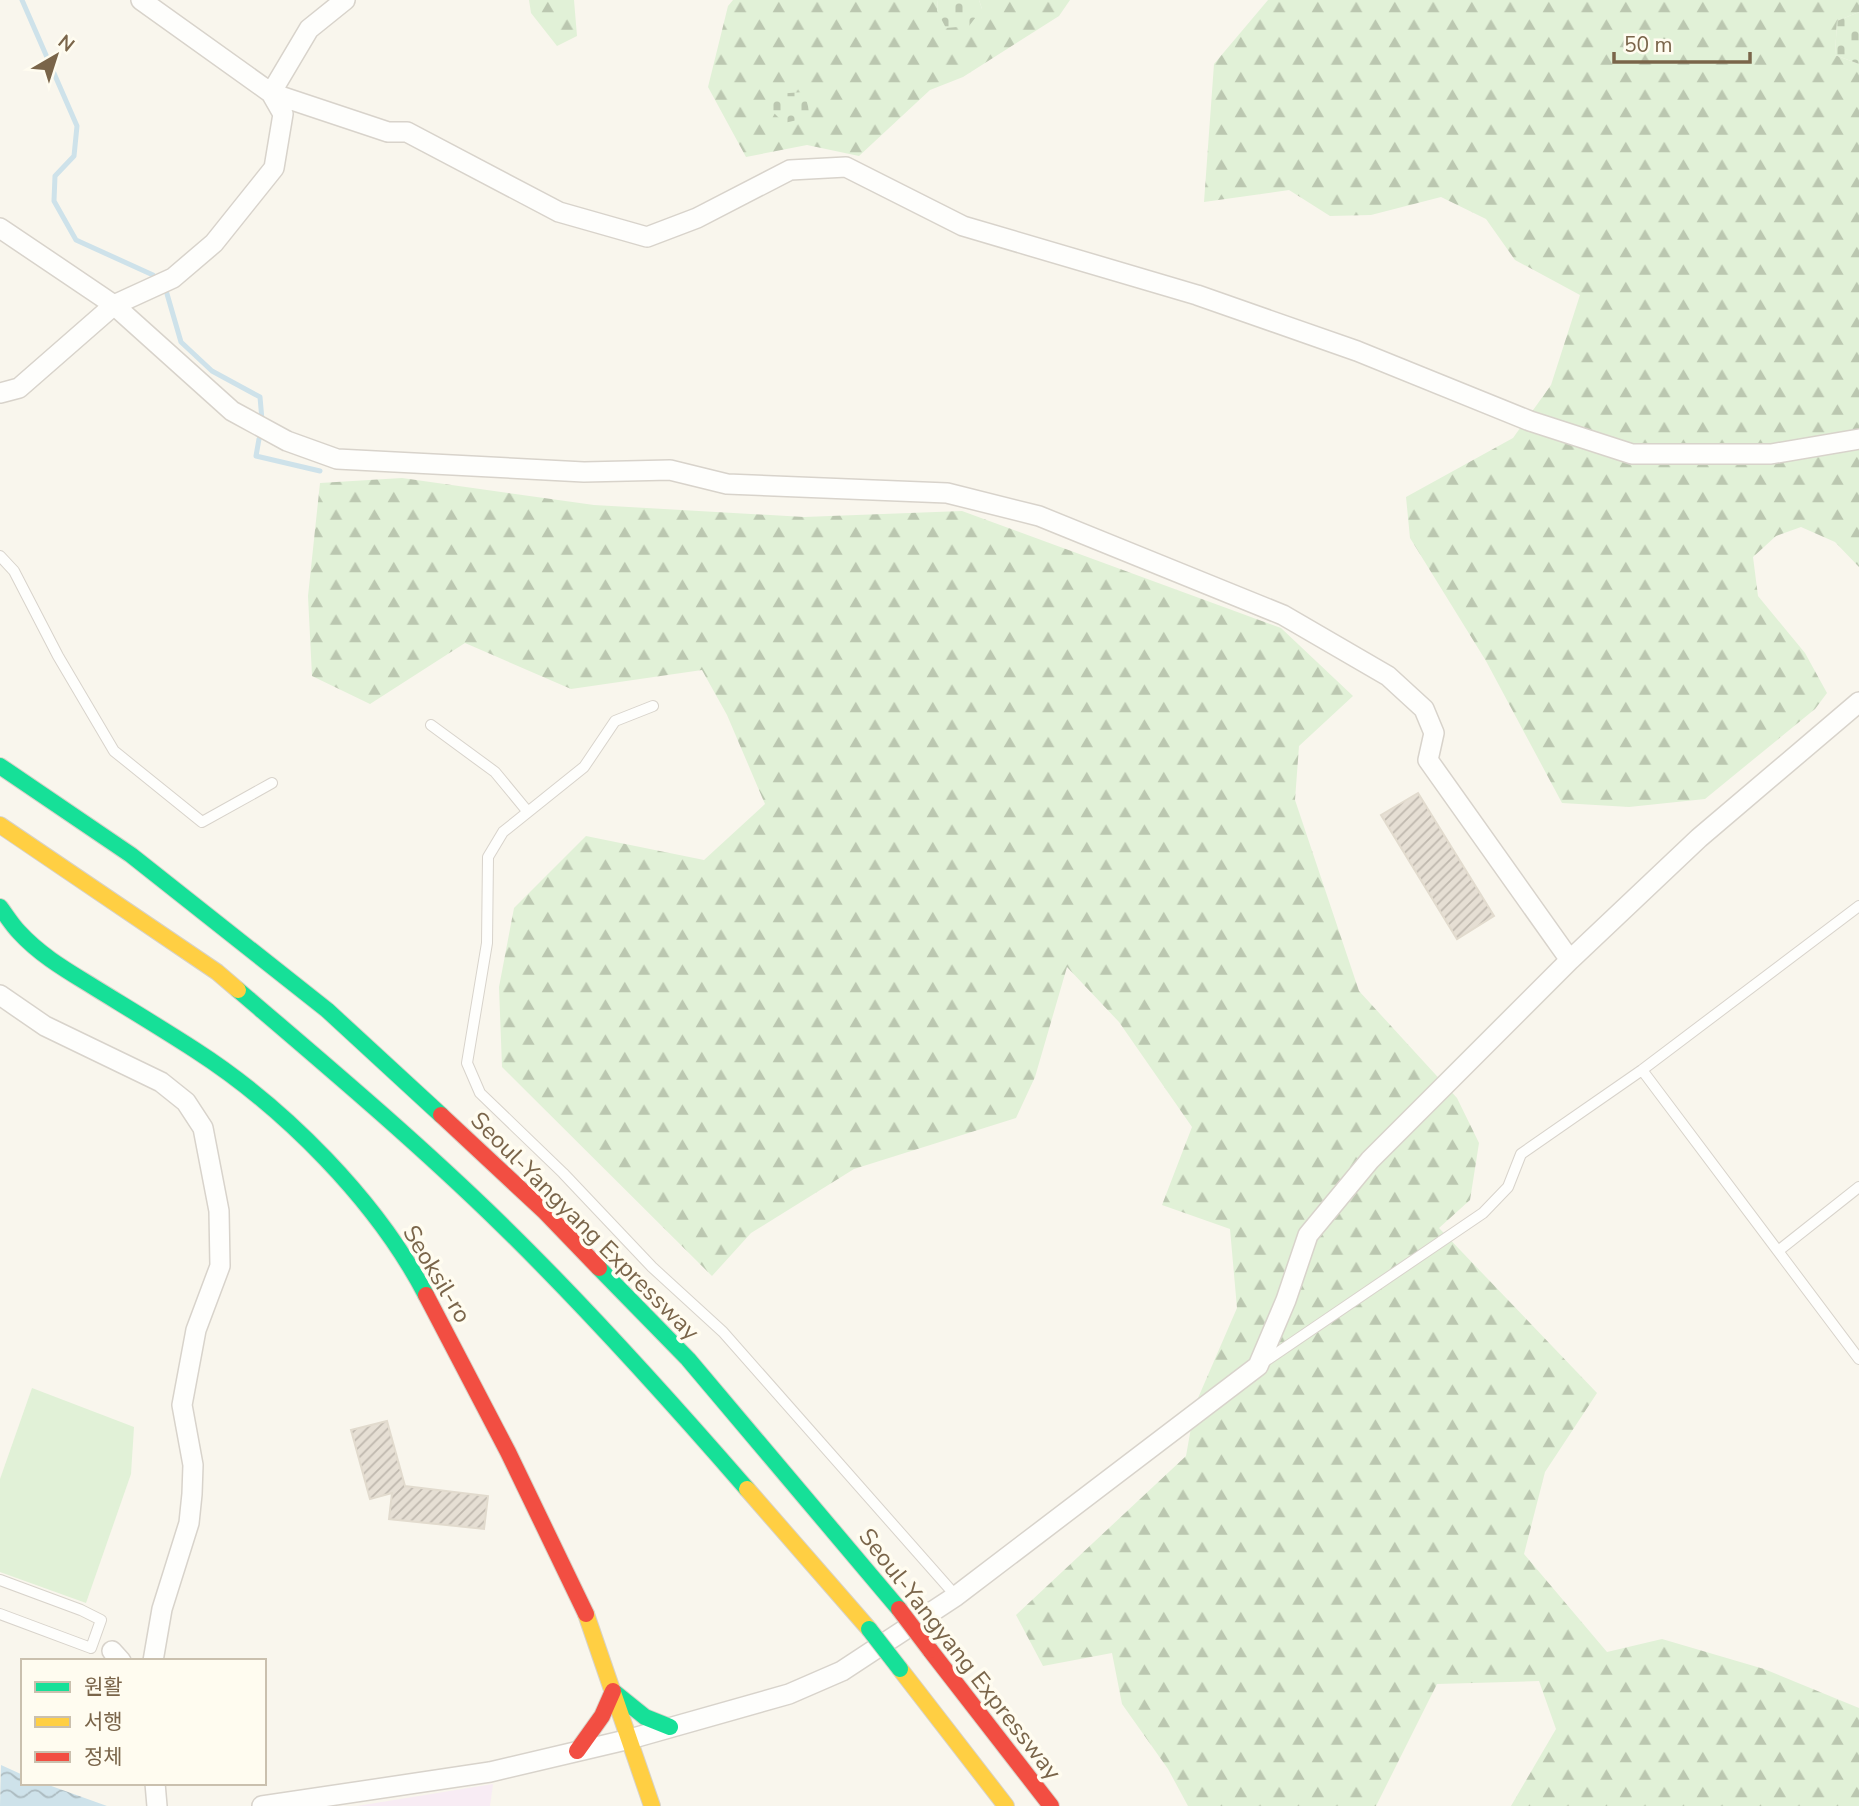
<svg xmlns="http://www.w3.org/2000/svg" width="1859" height="1806" font-family="'Nunito Sans','Noto Sans KR',sans-serif">
<style>
.education{fill:#f8ecf4}
.grass{fill:#e1f1d7}
.forest{fill:url(#forest-firs)}
.cemetery{fill:url(#cemetery-stones)}
.water{fill:url(#water-waves)}
.lines{fill:none;stroke-linecap:round;stroke-linejoin:round}
.stream{stroke:#cee2ea;stroke-width:5}
.building{fill:url(#building-hatch);stroke:#e2dbce;stroke-width:2}
.lane-casing{stroke:#d8d3cb;stroke-width:12}
.street-casing{stroke:#d8d3cb;stroke-width:22}
.fast-casing{stroke:#d7d2c8;stroke-width:18}
.slow-casing{stroke:#d7d2c8;stroke-width:18}
.jam-casing{stroke:#d7d2c8;stroke-width:18}
.lane{stroke:#fefefc;stroke-width:10}
.street{stroke:#fefefc;stroke-width:19}
.fast{stroke:#16e098;stroke-width:16}
.slow{stroke:#ffcf43;stroke-width:16}
.jam{stroke:#f24e42;stroke-width:16}
.fast-bridge-casing{stroke:#d8d1c7;stroke-width:18;stroke-linecap:butt}
.jam-bridge-casing{stroke:#d8d1c7;stroke-width:18;stroke-linecap:butt}
.fast-bridge{stroke:#16e098;stroke-width:16}
.jam-bridge{stroke:#f24e42;stroke-width:16}
.labels{text-anchor:middle;dominant-baseline:central;stroke-width:7;stroke-linejoin:round;paint-order:stroke}
.street-label{font-size:24px;fill:#7a654a;stroke:#fffcf0}
</style>
<defs>
<pattern id="forest-firs" width="22" height="20" patternUnits="userSpaceOnUse" patternTransform="scale(1.75)"><rect width="22" height="20" fill="#e1f1d7"/><path d="M5 1l3.5 6h-7zM16 11l3.5 6h-7z" fill="#bbc7b0"/></pattern>
<pattern id="cemetery-stones" width="16" height="16" patternUnits="userSpaceOnUse" patternTransform="scale(1.75)"><rect width="16" height="16" fill="#e1f1d7"/><path d="M2 7V4a2 2 0 0 1 4 0v3zM10 15v-3a2 2 0 0 1 4 0v3z" fill="#bbc7b0"/></pattern>
<pattern id="water-waves" width="16" height="10" patternUnits="userSpaceOnUse" patternTransform="scale(1.75)"><rect width="16" height="10" fill="#cee2ea"/><path d="M0 5q4-4 8 0t8 0" fill="none" stroke="#acbbc0"/></pattern>
<pattern id="building-hatch" width="6" height="6" patternUnits="userSpaceOnUse" patternTransform="scale(1.75)"><rect width="6" height="6" fill="#e6dfd4"/><path d="M-1 1l2-2M0 6l6-6M5 7l2-2" fill="none" stroke="#bfb8ae"/></pattern>
</defs>
<rect width="100%" height="100%" fill="#f9f6ed"/>
<!-- education -->
<path class="education" d="M493,1784L490,1806H357Z"/>
<!-- grass -->
<path class="grass" d="M32,1388L134,1427L131,1474L86,1603L0,1572V1479Z"/>
<!-- forest -->
<path class="forest" d="M529,0H574L577,36L557,46L531,13Z
M733,0H938L937,11L982,9L979,0H1070L1059,16L963,77L930,90L859,156L807,145L746,157L708,87L728,6Z
M1268,0H1859V12L1837,21L1835,55L1859,64V567L1835,542L1801,527L1776,536L1753,557L1758,596L1805,653L1827,693L1815,709L1705,799L1629,807L1562,803L1486,661L1410,538L1406,497L1513,438L1551,385L1580,295L1515,260L1486,219L1441,197L1371,215L1330,216L1289,190L1204,202L1214,64Z
M402,478L594,505L804,517L962,511L1281,628L1353,696L1299,746L1295,800L1359,991L1457,1098L1479,1143L1470,1200L1439,1228L1597,1393L1545,1472L1524,1554L1607,1652L1662,1639L1764,1669L1859,1708V1806H1511L1556,1729L1539,1681L1437,1684L1376,1806H1188L1168,1769L1122,1704L1112,1653L1043,1666L1016,1615L1186,1456L1195,1405L1237,1308L1230,1229L1162,1205L1192,1127L1119,1022L1067,967L1035,1077L1016,1118L854,1169L751,1233L712,1276L502,1067L499,987L514,908L586,836L704,860L765,804L727,715L702,670L571,689L465,643L370,704L312,676L308,596L320,483Z"/>
<!-- cemetery -->
<path class="cemetery" d="M938,0H979L982,9L969,26L946,28L937,11Z
M1859,12V64L1835,55L1837,21Z
M804,92L811,117L784,123L768,107L775,94Z"/>
<!-- water -->
<path class="water" d="M1,1765L23,1775V1783H43L107,1806H0Z"/>
<g class="lines">
<!-- stream -->
<path class="stream" d="M22,0L77,126L74,156L55,176L54,201L76,240L153,275
M165,287L181,342L212,371L260,397L262,420
M259,439L256,456L320,471"/>
</g>
<!-- building -->
<path class="building" d="M1418,793L1494,916L1457,939L1381,815Z
M387,1421L405,1486L488,1496L484,1529L389,1519L392,1493L370,1499L351,1430Z"/>
<g class="lines">
<defs>
<path id="lane" d="M0,556L14,571L58,656L114,751L202,822L272,783
M653,706L615,721L584,767L503,832L488,857L487,943L467,1063L480,1093L563,1173L652,1267L723,1332L956,1596
M431,725L495,772L528,812
M1642,1070L1859,1359
M1778,1251L1859,1187
M1264,1362L1483,1213L1508,1187L1521,1154L1642,1070L1859,906
M0,1580L81,1610L101,1620L91,1648L0,1614"/>
<path id="street" d="M141,0L271,93L388,132H407L559,212L647,237L697,218L790,170L846,167L963,226L1197,295L1357,351L1530,421L1632,454H1771L1859,439
M0,228L114,305L232,411L287,441L337,459L584,472L670,470L727,484L947,493L1039,516L1283,615L1388,676L1424,709L1434,733L1428,760L1570,960
M0,393L19,388L114,305L173,278L214,243L274,168L283,114L271,93L309,29L345,0
M0,995L45,1026L161,1082L186,1102L203,1128L219,1211L220,1266L196,1330L182,1405L193,1465L192,1494L189,1523L162,1609L153,1661
M112,1651L121,1661
M155,1783L157,1806
M262,1806L490,1772L630,1739L789,1694L842,1671L956,1596L1258,1366L1286,1300L1308,1235L1370,1160L1570,960L1699,838L1859,702"/>
<path id="fast" d="M0,766L131,855L327,1010L441,1115
M0,907C6,915 12,925 19,932C40,955 66,970 92,986C126,1007 161,1028 195,1050C285,1108 377,1201 426,1295
M238,990C327,1066 417,1142 501,1224C587,1308 668,1398 747,1489
M599,1268L688,1359L899,1609
M614,1692L645,1717L670,1727"/>
<path id="slow" d="M0,825L217,972L238,990
M747,1489L869,1629
M586,1614L652,1806
M900,1669L1006,1806"/>
<path id="jam" d="M441,1115L545,1212L599,1268
M426,1295L508,1452L586,1614
M930,1650L1051,1806
M577,1751L602,1716L613,1691"/>
</defs>
<!-- lane casing -->
<use href="#lane" class="lane-casing"/>
<!-- street casing -->
<use href="#street" class="street-casing"/>
<!-- fast casing -->
<use href="#fast" class="fast-casing"/>
<!-- slow casing -->
<use href="#slow" class="slow-casing"/>
<!-- jam casing -->
<use href="#jam" class="jam-casing"/>
<!-- lane -->
<use href="#lane" class="lane"/>
<!-- street -->
<use href="#street" class="street"/>
<!-- fast -->
<use href="#fast" class="fast"/>
<!-- slow -->
<use href="#slow" class="slow"/>
<!-- jam -->
<use href="#jam" class="jam"/>
<defs>
<path id="fast-bridge" d="M869,1629L900,1669"/>
<path id="jam-bridge" d="M899,1609L930,1650"/>
</defs>
<!-- fast-bridge casing -->
<use href="#fast-bridge" class="fast-bridge-casing"/>
<!-- jam-bridge casing -->
<use href="#jam-bridge" class="jam-bridge-casing"/>
<!-- fast-bridge -->
<use href="#fast-bridge" class="fast-bridge"/>
<!-- jam-bridge -->
<use href="#jam-bridge" class="jam-bridge"/>
</g>
<g class="labels">
<!-- street labels -->
<g class="street-label">
<text transform="translate(585 1226) rotate(45)">Seoul-Yangyang Expressway</text>
<text transform="translate(437 1274) rotate(59)">Seoksil-ro</text>
<text transform="translate(960 1654) rotate(52)">Seoul-Yangyang Expressway</text>
</g>
</g>
<!-- legend -->
<rect x="21" y="1659" width="245" height="126" fill="#fffcf0" stroke="#cac0ae" stroke-width="2"/>
<rect x="35" y="1682" width="35" height="10" fill="#16e098" stroke="#cac0ae" stroke-width="2"/>
<text x="84" y="1694" font-size="21" fill="#7a654a">원활</text>
<rect x="35" y="1717" width="35" height="10" fill="#ffcf43" stroke="#cac0ae" stroke-width="2"/>
<text x="84" y="1729" font-size="21" fill="#7a654a">서행</text>
<rect x="35" y="1752" width="35" height="10" fill="#f24e42" stroke="#cac0ae" stroke-width="2"/>
<text x="84" y="1764" font-size="21" fill="#7a654a">정체</text>
<!-- north arrow -->
<g transform="translate(56 56) rotate(39)" stroke="#fffcf0" stroke-width="5" paint-order="stroke">
<path d="M0-5L12 26L0 18L-12 26Z" fill="#7a654a"/>
<text y="-10" font-size="19" font-weight="bold" text-anchor="middle" fill="#7a654a">N</text>
</g>
<!-- scale -->
<path d="M1614 52v10h136v-10" fill="none" stroke="#7a654a" stroke-width="3.5"/>
<text x="1624" y="52" font-size="21" fill="#7a654a" stroke="#fffcf0" stroke-width="5" paint-order="stroke">50 m</text>
</svg>
